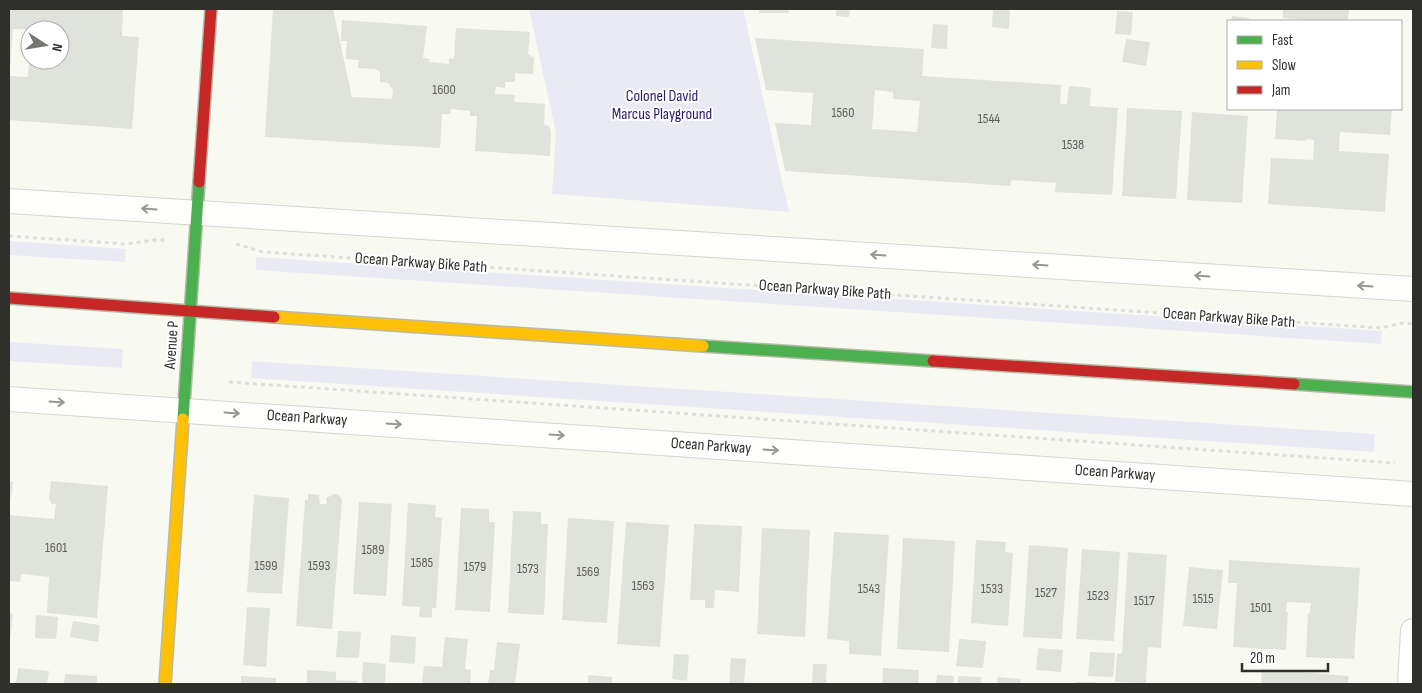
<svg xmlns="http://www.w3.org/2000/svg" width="1422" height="693" font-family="'Sofia Sans Condensed',sans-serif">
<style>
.green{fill:#e9eaf4}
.building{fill:#e0e2dc;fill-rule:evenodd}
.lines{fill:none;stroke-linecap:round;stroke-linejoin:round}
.street-casing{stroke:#d4d6d0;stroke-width:26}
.fast-casing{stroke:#b6bba7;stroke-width:14}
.slow-casing{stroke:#b6bba7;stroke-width:14}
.jam-casing{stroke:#b6bba7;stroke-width:14}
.path{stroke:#dedfdc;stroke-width:3;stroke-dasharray:4 4;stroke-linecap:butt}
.street{stroke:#fefefd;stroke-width:24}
.fast{stroke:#4caf50;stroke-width:11}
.slow{stroke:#ffc107;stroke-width:11}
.jam{stroke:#c62828;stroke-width:11}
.oneway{stroke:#969794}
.labels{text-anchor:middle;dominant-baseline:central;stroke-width:4;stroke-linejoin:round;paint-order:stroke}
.number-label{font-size:14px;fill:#5c5e58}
.park-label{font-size:16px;fill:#2b166c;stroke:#fff}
.street-label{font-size:16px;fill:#2f302b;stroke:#fff}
</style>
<rect width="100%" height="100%" fill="#f8faf2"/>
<!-- green -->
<path class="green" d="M529,9H743L789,212L552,194L556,133Z
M9,241L126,249L125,262L9,255Z
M256,257L1382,331L1381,344L256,270Z
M9,342L123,349L122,368L9,361Z
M252,361L1375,434L1374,452L251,378Z"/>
<!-- building -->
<path class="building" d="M9,9H123L122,36L139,37L132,129L9,120V76L28,77L29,60H60V30L13,29L10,69H9Z
M273,9H333L352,97L392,99L393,90L388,83L380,82V72L375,69L358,68L359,60L346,59L347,41H341L342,20L427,26L423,58L429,59V62L449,64V58L454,59L456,28L530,32L528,54L534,58L533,74L515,73V82H505V88L496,87L495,94L515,95L514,102L545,104L544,125L549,126L551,133L550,156L475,151L477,116H470V111L451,109L450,114H442L440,148L265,137Z
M759,9H788L789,13H759Z
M836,9H850L849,17L836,16Z
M993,9H1010L1009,29L992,27Z
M1283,9H1349L1348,21H1322L1283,18Z
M1117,11L1133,12L1131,35L1115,34Z
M1232,16L1249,18V21H1231Z
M933,24L948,25L947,49L931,48Z
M755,38L924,49L922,76L1061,85L1060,104H1067L1069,86L1091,88L1090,106L1118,108L1112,195L1055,192L1056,183L1011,180L1010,186L785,171L775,123L811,125L813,93L766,90ZM875,90L893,92V99L920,101L917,132L872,129Z
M1126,39L1150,42L1146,66L1122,62Z
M1127,108L1182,111L1176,199L1122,196Z
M1277,109H1392L1390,135L1340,132L1339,151L1389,154L1385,212L1268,204L1271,158L1313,160L1314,140L1306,139V141L1275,139Z
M1192,112L1248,116L1242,203L1187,200Z
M9,481L13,482L11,497L9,499Z
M51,481L108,486L97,618L47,613L49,577L21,574L20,582L9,581V515L54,519L56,504H52L49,499Z
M308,494L319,495L320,504H327L326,498L334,494L339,495L342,500L332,629L296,626L305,500H308Z
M254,495L289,498L282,594L247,592Z
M359,502L392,504L386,596L353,594Z
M408,503L436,505L435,517L442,518L436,608H432V618L419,617L420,607L402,606Z
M461,508L489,509V522H495L490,612L455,610Z
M513,511L541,512V524H548L544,615L508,613Z
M568,518L614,521L607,623L562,620Z
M626,522L669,525L660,647L617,644Z
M694,524L742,526L739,592L715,590L714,608H705V600H690Z
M762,528L810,530L805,637L757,634Z
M834,532L889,535L881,656L849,654V641L827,639Z
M903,538L955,541L949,652L897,649Z
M976,540L1006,542L1005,552L1013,553L1008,626L971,623Z
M1029,545L1068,548L1062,639L1023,637Z
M1082,549L1120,552L1114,641L1076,639Z
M1128,552L1167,555L1161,648L1148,647L1146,683L1115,682L1117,654L1122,653Z
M1229,560L1360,568L1354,659L1306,657L1308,613H1310L1311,603L1287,602L1286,612H1288L1286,650L1233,647L1237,583H1228Z
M1189,567L1223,570L1217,629L1183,626Z
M247,607L270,608L266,667L243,665Z
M9,613L13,614L10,640L9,639Z
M36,615L58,617L56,639L35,638Z
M73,621L100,625L98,642L70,637Z
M338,631L361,632L359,658L336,657Z
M391,635L416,637L415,664L389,662Z
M445,637L468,639L465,669L471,670L470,684H422L424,666L442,667Z
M959,639L986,641L983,668L956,666Z
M497,642L520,644L515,684H488L490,670H494Z
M1038,648L1063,650L1061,672L1036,670Z
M1090,652L1115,653L1113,677L1088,676Z
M674,654L689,655L687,681L672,679Z
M731,658L746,659L744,684H729Z
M363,662L386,664L385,684H362Z
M813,664H827L826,684H812Z
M18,668L49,671L47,684H16Z
M883,668L919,670L918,684H882Z
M1262,669L1349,676L1348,684H1261Z
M307,670L336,672V680L357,681V684H307Z
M65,674L97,676V684H64Z
M588,675L612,677V684H588Z
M937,675L954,676L953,684H936Z
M241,676L276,678V684H241Z
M958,676L981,677V684H958Z
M998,677L1021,679L1020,684H997Z
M1076,682H1096V684H1076Z"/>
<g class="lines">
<defs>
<path id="street" d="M9,201L1413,289
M9,399L1413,494
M1410,684L1413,631"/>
<path id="fast" d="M703,346L933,361
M1294,384L1413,392
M183,419L199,182"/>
<path id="slow" d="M274,317L703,346
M165,684L183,419"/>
<path id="jam" d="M199,182L211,9
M9,298L274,317
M933,361L1294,384"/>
</defs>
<!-- street casing -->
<use href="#street" class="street-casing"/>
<!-- fast casing -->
<use href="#fast" class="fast-casing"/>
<!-- slow casing -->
<use href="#slow" class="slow-casing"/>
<!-- jam casing -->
<use href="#jam" class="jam-casing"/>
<!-- path -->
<path class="path" d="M9,236L126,244L154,240H168
M236,244L263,252L1381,328L1402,323L1413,324
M229,382L1395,463"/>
<!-- street -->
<use href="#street" class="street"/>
<!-- fast -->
<use href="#fast" class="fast"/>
<!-- slow -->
<use href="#slow" class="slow"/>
<!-- jam -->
<use href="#jam" class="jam"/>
</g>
<!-- one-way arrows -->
<defs><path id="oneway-shaft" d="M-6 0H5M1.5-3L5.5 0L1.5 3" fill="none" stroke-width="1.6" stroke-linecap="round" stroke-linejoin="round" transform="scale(1.25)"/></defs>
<g class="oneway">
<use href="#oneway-shaft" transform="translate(149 209) rotate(-176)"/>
<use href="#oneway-shaft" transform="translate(878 255) rotate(-176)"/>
<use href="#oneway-shaft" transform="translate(1040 265) rotate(-176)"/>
<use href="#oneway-shaft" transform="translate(1202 276) rotate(-176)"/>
<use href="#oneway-shaft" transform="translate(1365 286) rotate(-176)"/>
<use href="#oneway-shaft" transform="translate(57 402) rotate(4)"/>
<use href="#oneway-shaft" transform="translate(232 413) rotate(4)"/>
<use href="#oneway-shaft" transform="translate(394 424) rotate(4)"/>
<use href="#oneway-shaft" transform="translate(557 435) rotate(4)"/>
<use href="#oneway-shaft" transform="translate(771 450) rotate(4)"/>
</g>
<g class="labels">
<!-- number labels -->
<g class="number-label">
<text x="444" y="89">1600</text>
<text x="843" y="112">1560</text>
<text x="989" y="118">1544</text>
<text x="1073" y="144">1538</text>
<text x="56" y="547">1601</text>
<text x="373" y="549">1589</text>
<text x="422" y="562">1585</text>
<text x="266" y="565">1599</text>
<text x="319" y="565">1593</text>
<text x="475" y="566">1579</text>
<text x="528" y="568">1573</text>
<text x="588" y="571">1569</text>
<text x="643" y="585">1563</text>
<text x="869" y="588">1543</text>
<text x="992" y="588">1533</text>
<text x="1046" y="592">1527</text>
<text x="1098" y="595">1523</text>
<text x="1203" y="598">1515</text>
<text x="1144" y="600">1517</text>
<text x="1261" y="607">1501</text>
</g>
<!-- park labels -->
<g class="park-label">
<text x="662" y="96">Colonel David<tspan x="662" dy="18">Marcus Playground</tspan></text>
</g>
<!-- street labels -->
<g class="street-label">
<text transform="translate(421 263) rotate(4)">Ocean Parkway Bike Path</text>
<text transform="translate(825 290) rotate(4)">Ocean Parkway Bike Path</text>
<text transform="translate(1229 318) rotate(4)">Ocean Parkway Bike Path</text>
<text transform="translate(172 345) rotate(-86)">Avenue P</text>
<text transform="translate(307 418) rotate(4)">Ocean Parkway</text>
<text transform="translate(711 446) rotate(4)">Ocean Parkway</text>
<text transform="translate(1115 473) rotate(4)">Ocean Parkway</text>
</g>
</g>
<!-- border -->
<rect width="1422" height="693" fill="none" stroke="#2f302b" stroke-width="20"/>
<!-- legend -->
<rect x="1227" y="20" width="175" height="90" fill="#ffffff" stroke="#acacaa"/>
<rect x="1237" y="36" width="25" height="8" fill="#4caf50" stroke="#acacaa"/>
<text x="1272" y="45" font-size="15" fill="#2f302b">Fast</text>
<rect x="1237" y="61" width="25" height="8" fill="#ffc107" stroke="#acacaa"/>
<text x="1272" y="70" font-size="15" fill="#2f302b">Slow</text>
<rect x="1237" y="86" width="25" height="8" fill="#c62828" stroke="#acacaa"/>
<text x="1272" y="95" font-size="15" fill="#2f302b">Jam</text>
<!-- north arrow -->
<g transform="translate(45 45) rotate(102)"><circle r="24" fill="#ffffff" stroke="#acacaa"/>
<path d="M0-4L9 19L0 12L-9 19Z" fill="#757771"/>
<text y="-8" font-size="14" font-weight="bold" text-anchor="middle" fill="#2f302b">N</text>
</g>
<!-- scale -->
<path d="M1242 663v8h86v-8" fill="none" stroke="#2f302b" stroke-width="2.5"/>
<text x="1250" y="663" font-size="15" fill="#2f302b" stroke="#ffffff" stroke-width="4" paint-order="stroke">20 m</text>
</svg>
